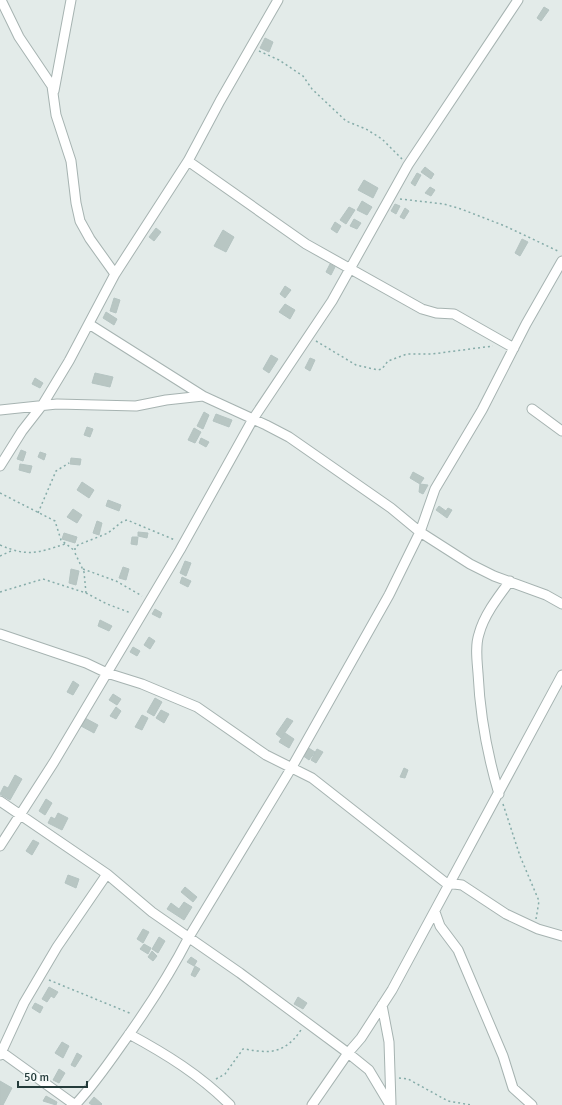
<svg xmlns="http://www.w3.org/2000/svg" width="562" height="1105" font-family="Signika,sans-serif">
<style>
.building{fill:#b8c6c3;stroke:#b5c4c2}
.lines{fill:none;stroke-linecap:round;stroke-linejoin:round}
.street-casing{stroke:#a6b3b1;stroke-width:11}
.path{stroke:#86aca9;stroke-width:1.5;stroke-dasharray:2 3;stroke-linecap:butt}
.street{stroke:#fff;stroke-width:9}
</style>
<rect width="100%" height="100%" fill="#e3ebe9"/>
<!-- building -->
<path class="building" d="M544,7L549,10L541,21L537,18Z
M265,38L273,42L269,52L260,48Z
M425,167L434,174L431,179L421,172Z
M417,173L421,175L415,186L411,183Z
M364,180L378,188L373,198L358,190Z
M430,187L435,190L431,196L425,193Z
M362,201L372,207L367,215L357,210Z
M395,204L400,206L396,214L391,211Z
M349,207L355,210L346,224L340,220Z
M405,208L409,211L404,219L400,217Z
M354,219L361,223L357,229L350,226Z
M335,222L341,226L337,233L331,229Z
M156,228L161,232L154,241L149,237Z
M223,230L234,237L226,252L214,246Z
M522,239L528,242L520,256L515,253Z
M330,264L335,267L331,275L326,272Z
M285,286L291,290L285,298L280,294Z
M114,298L120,300L116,313L110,311Z
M285,304L295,310L290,319L279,312Z
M106,312L117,319L114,325L103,318Z
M271,355L278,359L269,373L263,369Z
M310,358L315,360L310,371L305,368Z
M95,373L113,377L110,387L92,383Z
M35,378L43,383L40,388L32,384Z
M204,412L209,415L203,429L197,426Z
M216,414L232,420L229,427L213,421Z
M87,427L93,429L90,437L84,435Z
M194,428L201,432L195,443L188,440Z
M201,438L209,442L206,447L199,443Z
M21,450L26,452L23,461L17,459Z
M40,452L46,454L44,460L38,457Z
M71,458L81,459L80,465L70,464Z
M20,464L32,466L30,473L19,470Z
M413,472L424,478L420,484L410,478Z
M82,482L94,490L89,498L77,490Z
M420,484L428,485L423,494L419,492Z
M108,500L121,505L119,511L106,506Z
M439,506L446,511L443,515L436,510Z
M448,508L452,510L447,518L443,515Z
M73,509L82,515L77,523L67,517Z
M97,521L102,523L99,535L93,533Z
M138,532L148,533L147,538L138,536Z
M64,533L77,537L75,543L62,539Z
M132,537H138L137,545L131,544Z
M185,561L191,563L186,576L180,573Z
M123,567L129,569L126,580L119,578Z
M71,569L79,571L76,585L69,583Z
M182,577L191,581L188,587L180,583Z
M155,609L162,613L160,618L152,614Z
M100,620L112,626L109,631L98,626Z
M149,637L155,641L150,649L144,645Z
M133,647L140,651L137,656L130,652Z
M73,681L79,685L73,695L67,692Z
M113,694L121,699L117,705L109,700Z
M155,698L162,702L154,716L147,712Z
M116,707L121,711L116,719L110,716Z
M161,710L169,714L164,723L156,718Z
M142,715L148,718L142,730L135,727Z
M85,718L98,725L94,733L81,726Z
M287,718L293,721L281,738L276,734Z
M285,733L294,739L289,748L279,742Z
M307,747L315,752L309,760L302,755Z
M317,749L323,752L316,763L311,760Z
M404,768L408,770L405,778L400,777Z
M15,775L22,779L10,800L0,794L4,786L8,788Z
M46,799L52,803L45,815L39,811Z
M58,813L68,818L62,830L48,823L51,817L55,819Z
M33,840L39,843L32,855L26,851Z
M68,875L79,879L76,888L65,883Z
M185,887L197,897L193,902L181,892Z
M184,902L192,907L184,920L167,909L171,903L179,909Z
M143,929L149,932L143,943L137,939Z
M159,937L165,941L158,953L152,949Z
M144,944L151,948L148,954L140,949Z
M152,951L157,956L153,961L148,957Z
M191,957L197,961L194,966L187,962Z
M195,966L200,969L195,977L191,975Z
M49,987L58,992L54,998L51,996L47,1002L42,999Z
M298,997L307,1003L303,1009L294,1004Z
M35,1003L43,1007L40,1013L32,1008Z
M62,1042L69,1046L63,1058L55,1053Z
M77,1053L82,1056L75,1067L71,1065Z
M59,1069L65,1073L59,1083L53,1080Z
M0,1081L12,1088L3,1105H0Z
M46,1096L57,1102L56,1105L43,1101Z
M94,1097L102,1104L101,1105H92L89,1103Z"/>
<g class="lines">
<defs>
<path id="street" d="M1,0L19,37L52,86L56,115L71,161L76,203L80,221L90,239L115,274
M54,91L71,0
M188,161L306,244L422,309L436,313L454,314L514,348
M89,324L203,396
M532,409L562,431
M0,410L57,404L136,406L166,400L203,396L266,425L289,437L391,508L420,532L470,564L494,576L546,595L562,604
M0,466L22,431L43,404L69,361L115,274L188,161L220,101L278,0
M0,634L86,663L107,673L142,684L197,707L266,755L312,778L446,883L462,885L506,914L538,929L562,936
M499,794C487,754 480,715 478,673C477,660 475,646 479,634C484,615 498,597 510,581
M0,801L107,874L152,912L240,973L348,1053L369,1070L390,1105
M0,846L54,762L180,550L253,419L332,301L408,165L518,0
M435,912L440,926L458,950L503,1056L513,1088L532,1105
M382,1005L389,1042L391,1104
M129,1034C166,1054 200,1075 230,1105
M0,1051L75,1105
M0,1055L24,1003L57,947L107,874
M75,1105C92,1087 106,1067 120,1047C146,1011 169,976 189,937L292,767L389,595L420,532L435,489L482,410L526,324L562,261
M312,1105L348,1053L361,1038L392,990L562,675"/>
</defs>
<!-- street casing -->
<use href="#street" class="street-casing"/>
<!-- path -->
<path class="path" d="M259,51L279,60L303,76L312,89L346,121L366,129L382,139L402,159
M400,199L444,204L461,209L505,226L560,252
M316,341L356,365L378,370L382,369L388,361L407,354H432L493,346
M0,493L55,521L61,540L75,551
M38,513L56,471L69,463
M0,545C28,557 37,553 65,544
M0,556L11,551
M83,569L116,581L142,596
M0,592L43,579L86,593L107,604L131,613
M86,593L84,572L75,553V548L78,545L108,533L123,521L127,520L175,540
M503,804L520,856L539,901L536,919
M49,980L132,1014
M399,1078L408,1079L448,1101L471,1105
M216,1079L225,1074L243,1049C248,1049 253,1051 259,1051C278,1054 291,1045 301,1030"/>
<!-- street -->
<use href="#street" class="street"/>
</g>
<!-- scale -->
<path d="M18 1081v6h69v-6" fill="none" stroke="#243b3a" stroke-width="2"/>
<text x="24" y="1081" font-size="12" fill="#243b3a" stroke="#f3f8f7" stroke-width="3" paint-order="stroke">50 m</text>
</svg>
